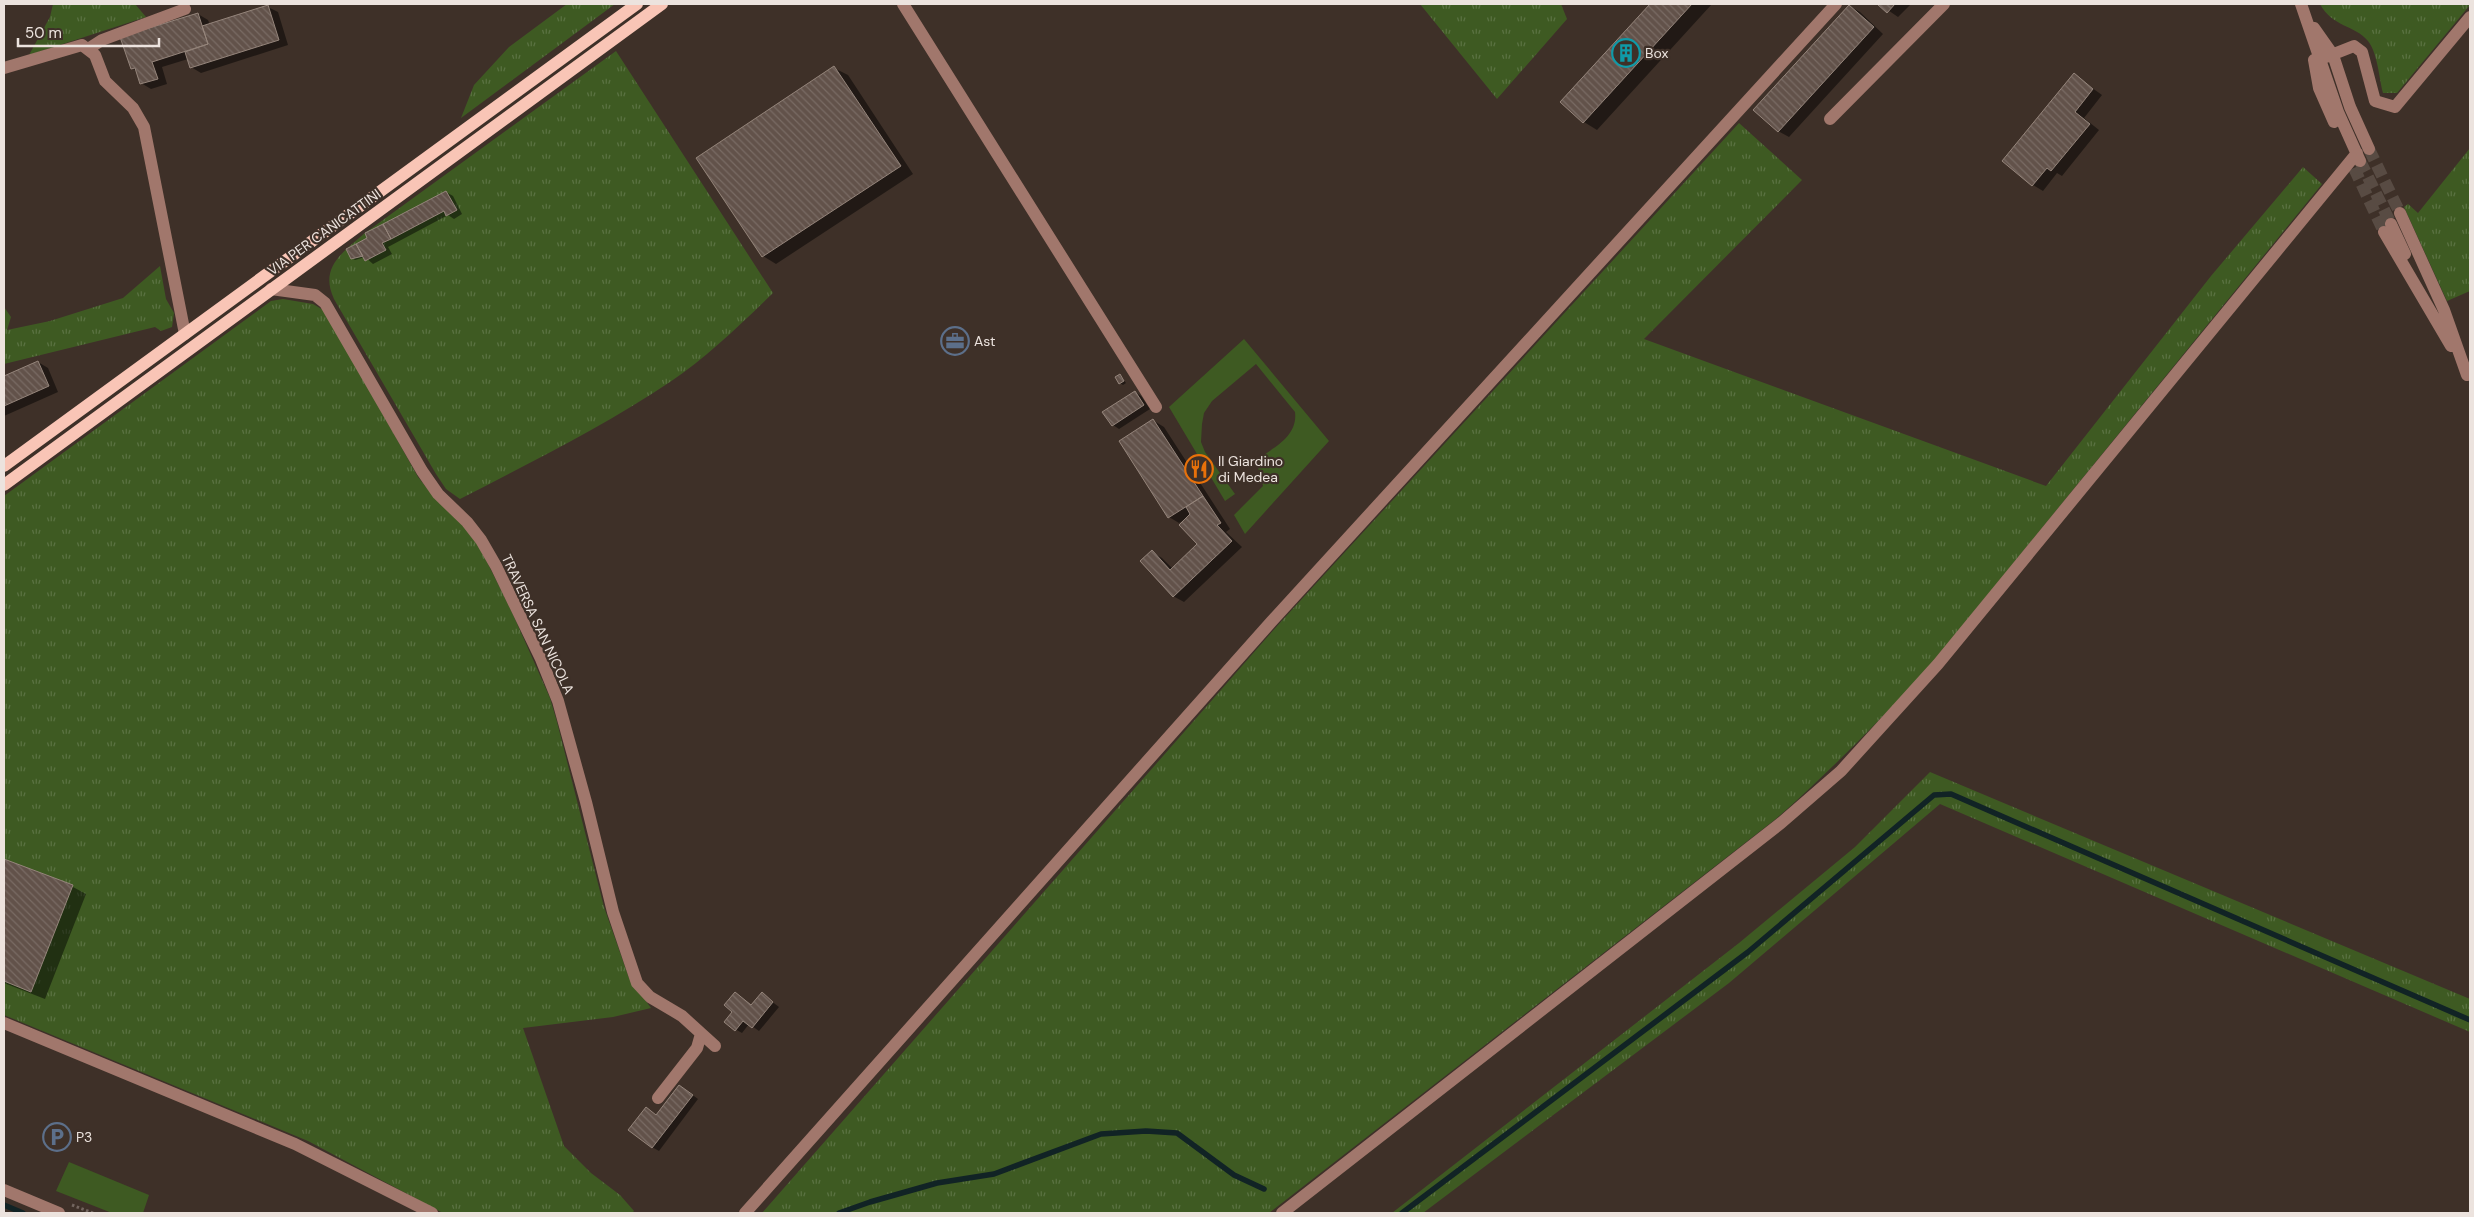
<svg xmlns="http://www.w3.org/2000/svg" width="2474" height="1217" font-family="'DM Sans',sans-serif">
<style>
.grass{fill:url(#grass-tufts)}
.garden{fill:#3e5a22}
.shadow{fill:#0007}
.lines{fill:none;stroke-linecap:round;stroke-linejoin:round}
.stream{stroke:#112325;stroke-width:5.5}
.building{fill:url(#building-back-hatch);stroke:#95857b}
.minor-tunnel{stroke:#584b43;stroke-width:12;stroke-dasharray:12 6;stroke-linecap:butt}
.path{stroke:#73665f;stroke-width:3;stroke-dasharray:2.5 2.5;stroke-linecap:butt}
.minor{stroke:#a1776c;stroke-width:12}
.major{stroke:#f9c5b6;stroke-width:12}
.labels{text-anchor:middle;dominant-baseline:central;stroke-width:4.5;stroke-linejoin:round;paint-order:stroke}
.poi-label{font-size:14px;fill:#ece3de;stroke:#3e3028;text-anchor:start}
.street-label{font-size:14px;fill:#ece3de;stroke:#3e3028}
</style>
<defs>
<pattern id="grass-tufts" width="24" height="20" patternUnits="userSpaceOnUse" patternTransform="scale(1.25)"><rect width="24" height="20" fill="#3e5a22"/><path d="M3 7l-1-3M5 7V3M7 7l1-3M15 17l-1-3M17 17v-4M19 17l1-3" fill="none" stroke="#5a7242"/></pattern>
<pattern id="building-back-hatch" width="6" height="6" patternUnits="userSpaceOnUse" patternTransform="scale(1.25)"><rect width="6" height="6" fill="#62524a"/><path d="M-1 5l2 2M0 0l6 6M5-1l2 2" fill="none" stroke="#796b64"/></pattern>
</defs>
<rect width="100%" height="100%" fill="#3e3028"/>
<!-- grass -->
<path class="grass" d="M53,4H135L146,17L29,55L50,17Z
M567,4H615L461,118L474,85L509,47Z
M1420,4H1561L1567,19L1497,99Z
M2320,4H2470V5L2397,93H2383C2379,78 2378,54 2368,41C2355,25 2332,27 2320,4Z
M616,51L773,293C741,324 707,357 670,382C603,427 531,462 460,499L446,489L436,474L334,299C319,267 343,252 365,233Z
M1739,123L1802,180L1644,339L2046,486L2211,276L2303,167L2322,184L1923,674C1876,724 1828,773 1777,818L1269,1213H762L1278,625Z
M2470,148V291L2447,301L2404,207L2408,204L2418,213Z
M160,266L166,299L174,313L172,327L161,331L155,327L4,364V307L11,317L7,330L50,321L123,298Z
M283,299L313,304L325,311L418,477L434,497L459,521L479,546L511,610L550,698L557,722L604,907L629,978L651,1008L613,1017L523,1028L564,1146L591,1173L620,1195L634,1211L632,1213H443L308,1141L4,1015V496L271,301Z
M1930,772L2470,999V1032L1940,804L1729,983L1423,1213H1392L1739,943L1855,847Z"/>
<!-- garden -->
<path class="garden" d="M1244,339L1329,441L1245,534L1234,515L1263,486L1256,460C1273,448 1298,437 1295,412L1256,364L1212,401L1204,413L1202,424L1201,442L1205,452L1235,494L1225,501L1169,407Z
M69,1162L149,1195L143,1213H112L56,1191Z"/>
<!-- shadow -->
<path class="shadow" d="M1652,4H1712L1597,130L1584,122L1562,102Z
M1879,4H1911L1898,17Z
M1849,6L1860,12L1883,34L1789,137L1778,131Z
M268,7L278,12L288,45L201,73L191,67L188,59L162,67L167,84L151,89L141,83L138,72L132,68L198,14L208,20L210,25Z
M834,68L848,75L913,174L776,264L763,256Z
M2074,75L2102,95L2084,118L2099,130L2062,176L2057,173L2043,191L2033,185Z
M446,192L453,196L462,214L454,219L448,215L388,247L392,254L373,264L365,257L355,260L352,258Z
M38,362L48,368L58,392L4,416V377Z
M1120,376L1126,383L1123,385L1120,383Z
M1135,392L1141,396L1150,409L1119,429L1113,425Z
M1154,421L1164,427L1230,529L1226,532L1242,547L1184,602L1173,596L1152,552L1162,558L1173,569L1199,544L1185,519L1179,523L1169,517Z
M4,860L73,887L86,894L45,999L4,983Z
M735,993L752,1006L762,994L779,1007L759,1031L749,1024L742,1033L735,1029Z
M686,1090L698,1099L659,1151L652,1147L657,1116Z"/>
<g class="lines">
<!-- stream -->
<path class="stream" d="M4,1205L23,1213
M839,1213L870,1202L937,1183L994,1174L1101,1134L1146,1131L1177,1133L1234,1175L1264,1189
M1402,1213L1748,952L1934,795L1951,794L2470,1020"/>
</g>
<!-- building -->
<path class="building" d="M1650,4H1692L1583,123L1560,102Z
M1877,4H1895L1887,13Z
M268,5L279,40L190,68L185,52L208,44L202,26Z
M1849,5L1874,27L1778,132L1753,110Z
M198,13L208,44L152,62L158,79L140,84L135,68L131,69L120,37Z
M834,66L901,166L762,257L696,158Z
M2074,73L2093,89L2075,112L2090,124L2051,171L2047,168L2032,186L2002,161Z
M446,191L457,210L446,216L444,211L391,239L383,224Z
M383,224L391,239L382,243L386,250L365,261L356,244L367,238L365,233Z
M356,244L363,256L351,259L346,249Z
M38,361L49,386L4,406V376Z
M1120,374L1124,381L1119,384L1115,377Z
M1135,391L1144,405L1112,426L1102,412Z
M1153,419L1203,496L1168,518L1119,441Z
M1203,496L1221,523L1217,525L1232,541L1173,597L1140,561L1152,550L1170,570L1197,544L1179,525L1190,514L1186,507Z
M4,859L73,885L31,992L4,981Z
M735,992L751,1005L762,992L773,1002L752,1028L743,1021L735,1031L724,1022L732,1012L724,1005Z
M679,1085L693,1095L652,1148L628,1130L646,1107L656,1115Z"/>
<g class="lines">
<!-- minor-tunnel -->
<path class="minor-tunnel" d="M2369,149L2400,213
M2360,161L2391,224
M2354,168L2384,232"/>
<!-- path -->
<path class="path" d="M72,1205L93,1213"/>
<!-- minor -->
<path class="minor" d="M903,4L1156,407
M2301,4L2338,112L2360,161
M2314,28L2333,55L2350,107L2369,149
M88,49L102,40L185,9
M2321,59L2354,46L2362,52L2375,101L2395,107L2470,17
M2314,60L2319,88L2334,122
M4,68L82,45L95,55L105,81L133,108L144,127L185,334
M1830,119L1944,4
M2400,213L2444,310L2467,375
M2391,224L2405,254
M2384,232L2451,346
M271,289L315,295L325,303L422,471L438,494L467,522L481,540L496,566L541,659L558,701L586,802L613,912L637,983L650,997L682,1016L715,1046
M4,1023L295,1144L432,1213
M658,1098L697,1048L701,1034
M4,1190L59,1213
M745,1213L1271,622L1836,4
M1282,1213L1781,823L1841,771L1938,664L2357,153"/>
<!-- major -->
<path class="major" d="M4,466L637,4
M4,485L662,4"/>
</g>
<!-- icons -->
<defs>
<symbol id="building-ring" viewBox="-11 -11 22 22"><circle r="9.5" fill="#3e3028" stroke="#0f9aa8" stroke-width="1.5"/><path d="M-4-6H4V6H1V3H-1V6H-4ZM-2.5-4.3h1.7v1.8h-1.7ZM.8-4.3h1.7v1.8H.8ZM-2.5-1h1.7V.8h-1.7ZM.8-1h1.7V.8H.8Z" fill="#0f9aa8"/></symbol>
<symbol id="office-ring" viewBox="-11 -11 22 22"><circle r="9.5" fill="#3e3028" stroke="#5c6f8a" stroke-width="1.5"/><path d="M-6-3h4V-5.5h4V-3h4V5H-6ZM-1-4.5V-3h2v-1.5ZM-6 0V1H6V0Z" fill="#5c6f8a"/></symbol>
<symbol id="restaurant-ring" viewBox="-11 -11 22 22"><circle r="9.5" fill="#3e3028" stroke="#e8710a" stroke-width="1.5"/><path d="M-5-6h1v4h1v-4h1v4h1v-4h1v5L-1.5 .5V6h-2V.5L-5-1ZM5-6V6H3V1.5H1.5Q1.5-4 5-6Z" fill="#e8710a"/></symbol>
<symbol id="parking-ring" viewBox="-11 -11 22 22"><circle r="9.5" fill="#3e3028" stroke="#5c6f8a" stroke-width="1.5"/><path d="M-3.5-5.5H1a3.5 3.5 0 0 1 0 7H-1V5.5H-3.5ZM-1-3.4V-.6H.8a1.4 1.4 0 0 0 0-2.8Z" fill="#5c6f8a"/></symbol>
</defs>
<g fill-rule="evenodd">
<use href="#building-ring" x="1610" y="37" width="32" height="32"/>
<use href="#office-ring" x="939" y="325" width="32" height="32"/>
<use href="#restaurant-ring" x="1183" y="453" width="32" height="32"/>
<use href="#parking-ring" x="41" y="1121" width="32" height="32"/>
</g>
<g class="labels">
<!-- poi labels -->
<g class="poi-label">
<text x="1645" y="53">Box</text>
<text x="974" y="341">Ast</text>
<text x="1218" y="461">Il Giardino<tspan x="1218" dy="16">di Medea</tspan></text>
<text x="76" y="1137">P3</text>
</g>
<!-- street labels -->
<g class="street-label">
<text transform="translate(324 232) rotate(-36)">VIA PER CANICATTINI</text>
<text transform="translate(538 624) rotate(65)">TRAVERSA SAN NICOLA</text>
</g>
</g>
<!-- border -->
<rect width="2474" height="1217" fill="none" stroke="#ece3de" stroke-width="10"/>
<!-- scale -->
<path d="M18 38v8h141v-8" fill="none" stroke="#ece3de" stroke-width="2.5"/>
<text x="25" y="38" font-size="15" fill="#ece3de" stroke="#3e3028" stroke-width="4" paint-order="stroke">50 m</text>
</svg>
